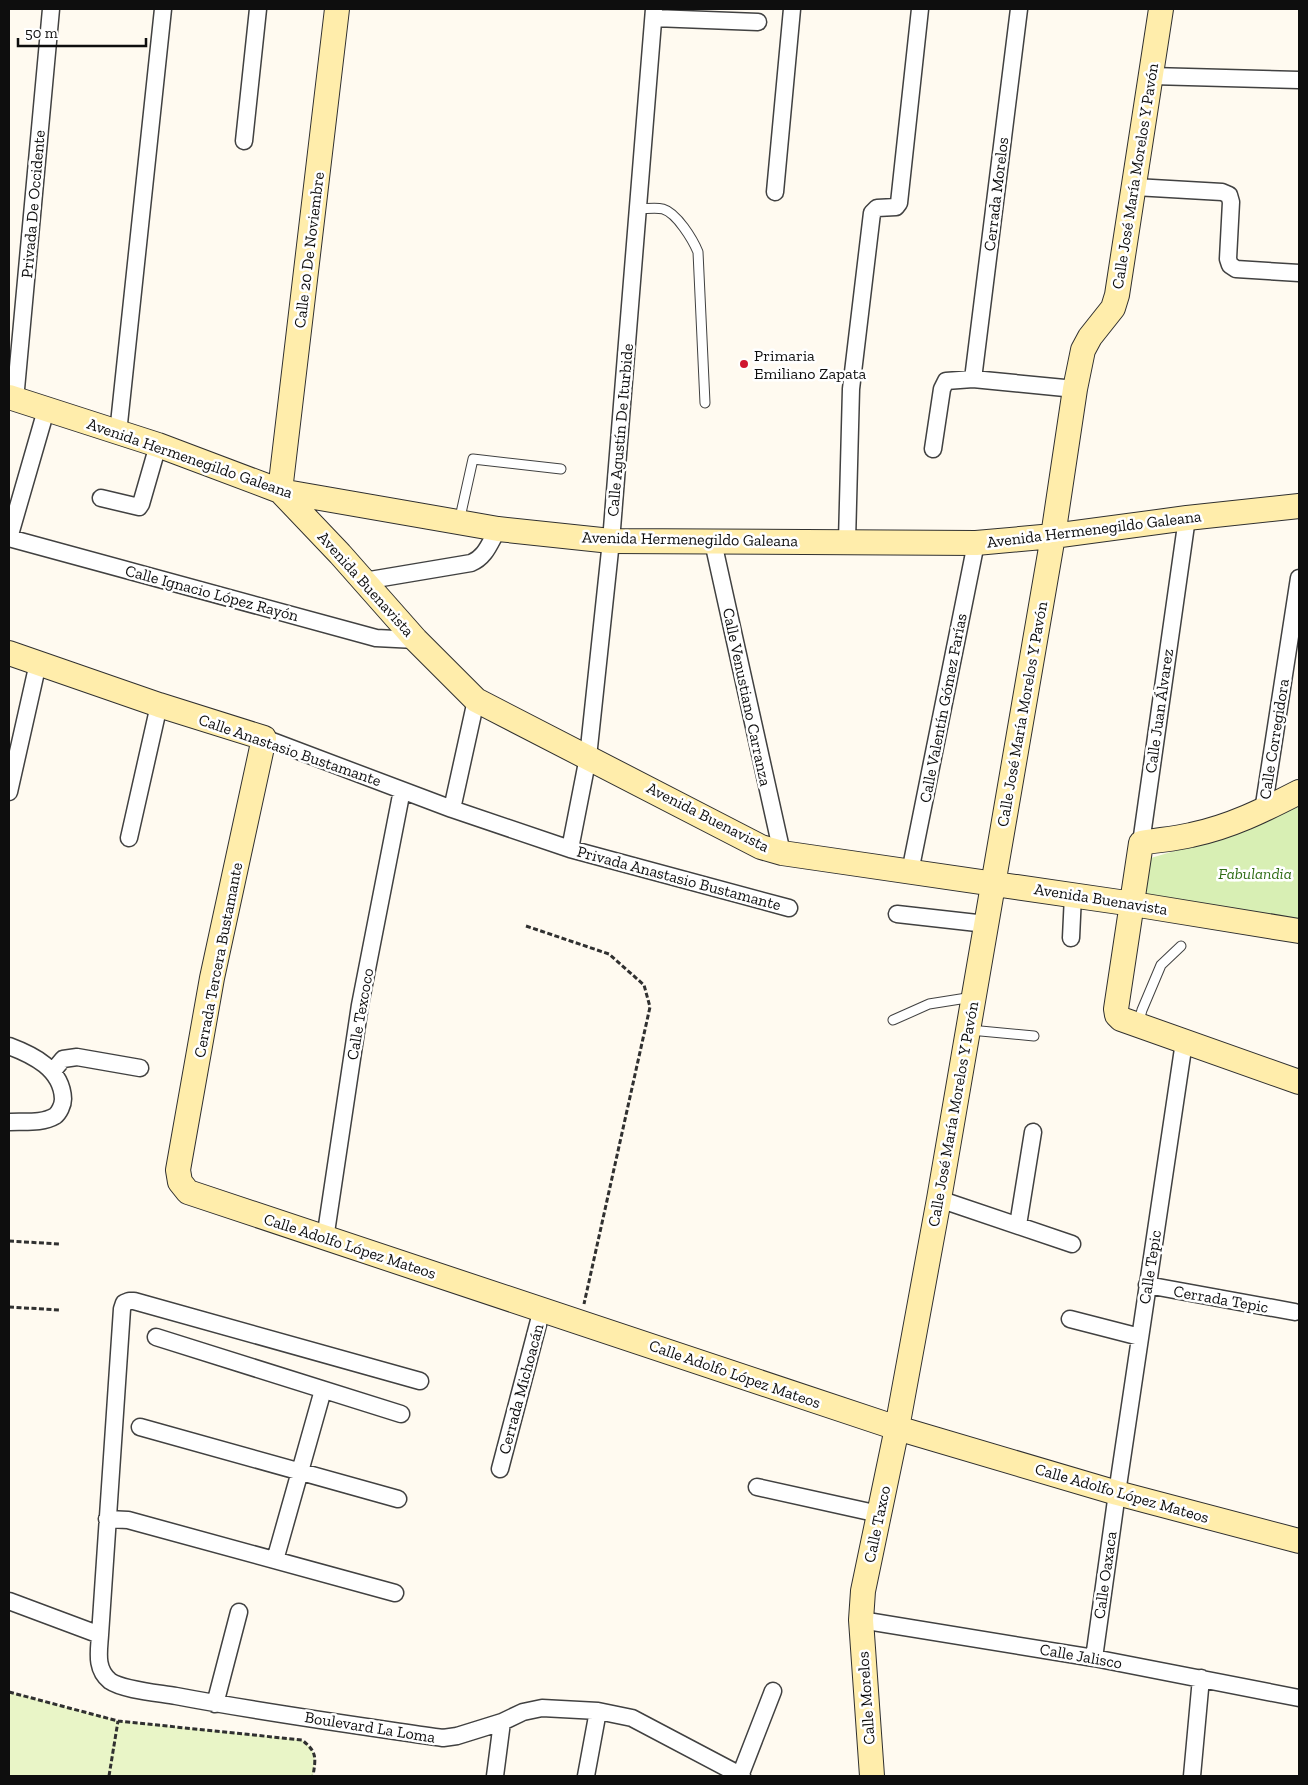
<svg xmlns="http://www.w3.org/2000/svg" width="1308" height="1785" font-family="'Zilla Slab',serif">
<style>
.green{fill:#d8efb4}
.pitch{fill:#e9f5c7}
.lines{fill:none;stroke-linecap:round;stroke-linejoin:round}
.lane-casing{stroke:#414141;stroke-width:11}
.street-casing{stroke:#414141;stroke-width:19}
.secondary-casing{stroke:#303030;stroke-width:26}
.path{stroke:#303030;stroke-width:3;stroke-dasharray:5 2.5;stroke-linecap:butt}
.lane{stroke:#fff;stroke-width:9}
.street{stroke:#fff;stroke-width:16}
.secondary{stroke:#ffedab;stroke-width:24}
.poi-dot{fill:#cf1631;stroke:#fff;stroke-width:2}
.labels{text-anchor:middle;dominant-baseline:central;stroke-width:5;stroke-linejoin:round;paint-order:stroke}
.street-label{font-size:16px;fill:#0e0e0e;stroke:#fff}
.poi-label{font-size:16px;fill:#0e0e0e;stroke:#fff;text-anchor:start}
.park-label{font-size:16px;font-style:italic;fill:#316e17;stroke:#fff}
</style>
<rect width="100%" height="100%" fill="#fffaf0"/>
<!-- green -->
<path class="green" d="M1299,804V924L1139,900L1144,860L1253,828Z"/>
<!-- pitch -->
<path class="pitch" d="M9,1692L118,1721L302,1740C317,1752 316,1757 313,1776H9Z"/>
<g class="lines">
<defs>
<path id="lane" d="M638,209C646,209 655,207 663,209C677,213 693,240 698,252L705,403
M459,522L473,459L561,469
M893,1020L929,1004L973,997
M1138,1024L1142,1010L1161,965L1181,946
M970,1030L1034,1036"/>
<path id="street" d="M654,18L758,22
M1151,76L1299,80
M244,141L258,9
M1135,187L1222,192L1229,195L1231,202L1228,259L1230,265L1236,269L1299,273
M775,192L792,9
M973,379L1019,9
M15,400L51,9
M118,433L163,9
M933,449L942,389L946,381L973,379L1075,389
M101,498L139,507L141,504L158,445
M9,538L376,638L416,640
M9,538L46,410
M847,541L851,389L872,213L877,208L896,207L899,203L920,9
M713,542L782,853
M364,581L471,563C486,557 490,542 498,529
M264,738L452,809L570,849L789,908
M9,792L38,663
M452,809L476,700
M1263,811L1299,578
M129,838L159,705
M1141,843L1187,518
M570,849L588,757L611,541L654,9
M910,872L976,543
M897,914L986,924
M1071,938L1073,895
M9,1046C33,1055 62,1069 63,1099C63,1105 59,1113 55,1116C42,1124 23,1121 9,1122
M53,1071L63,1059L77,1057L140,1068
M939,1199L1072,1244
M1018,1225L1033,1132
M325,1239L360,1005L402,790
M1147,1285L1295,1312
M1070,1319L1140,1337
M156,1337L401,1414
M420,1381L134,1301H129L124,1303L122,1309L100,1635C99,1651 95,1669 110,1681C123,1690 159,1693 176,1696C265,1713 354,1725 443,1738L457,1736L502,1722L523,1712L542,1708L598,1711L632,1718L742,1776
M140,1427L398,1499
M500,1469L542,1309
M757,1487L879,1514
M107,1519L128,1520L395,1593
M275,1560L323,1390
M9,1601L100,1635
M861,1620L1094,1658L1299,1698
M1094,1658L1117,1493L1184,1042
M215,1704L239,1612
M495,1776L502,1722
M586,1776L598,1711
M740,1776L773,1691
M1192,1776L1201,1678"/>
<path id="secondary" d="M9,397L158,445L280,491L498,529L611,541L976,543L1053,536L1187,518L1299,506
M280,491L340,554L416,640L476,700L761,847L782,853L1133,904L1299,931
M280,491L337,9
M9,653L159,705L264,738L212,978L178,1170L180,1182L188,1192L897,1428L1117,1493L1299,1541
M1299,792C1264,810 1230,827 1191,835C1175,839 1157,840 1141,843L1116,1009L1117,1015L1121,1019L1299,1082
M872,1776L861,1620L863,1591L897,1428L939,1199L1053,536L1075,389L1083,350L1090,337L1113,308L1117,295L1161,9"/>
</defs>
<!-- lane casing -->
<use href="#lane" class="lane-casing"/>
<!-- street casing -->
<use href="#street" class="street-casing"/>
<!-- secondary casing -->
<use href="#secondary" class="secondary-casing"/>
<!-- path -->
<path class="path" d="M526,926L609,954L644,985L650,1007L584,1304
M9,1241L59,1244
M9,1307L60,1310
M9,1692L118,1721L302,1740C317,1752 316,1757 313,1776
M109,1776L118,1721"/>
<!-- lane -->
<use href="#lane" class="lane"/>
<!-- street -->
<use href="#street" class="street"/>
<!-- secondary -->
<use href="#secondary" class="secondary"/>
</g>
<!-- markers -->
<circle class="poi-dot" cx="744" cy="364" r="5"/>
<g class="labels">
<!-- street labels -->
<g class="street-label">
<text transform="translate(1135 176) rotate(-81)">Calle José María Morelos Y Pavón</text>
<text transform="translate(996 194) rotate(-83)">Cerrada Morelos</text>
<text transform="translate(33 204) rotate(-85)">Privada De Occidente</text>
<text transform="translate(309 250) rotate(-83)">Calle 20 De Noviembre</text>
<text transform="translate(620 430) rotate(-85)">Calle Agustín De Iturbide</text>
<text transform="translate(190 458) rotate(19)">Avenida Hermenegildo Galeana</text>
<text transform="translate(1094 529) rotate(-7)">Avenida Hermenegildo Galeana</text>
<text transform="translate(690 539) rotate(1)">Avenida Hermenegildo Galeana</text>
<text transform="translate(366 584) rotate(48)">Avenida Buenavista</text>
<text transform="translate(212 593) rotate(15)">Calle Ignacio López Rayón</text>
<text transform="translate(747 697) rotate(78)">Calle Venustiano Carranza</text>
<text transform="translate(943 708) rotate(-79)">Calle Valentín Gómez Farías</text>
<text transform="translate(1159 711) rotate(-82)">Calle Juan Álvarez</text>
<text transform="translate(1022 714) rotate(-80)">Calle José María Morelos Y Pavón</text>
<text transform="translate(1274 739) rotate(-81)">Calle Corregidora</text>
<text transform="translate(290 750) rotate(19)">Calle Anastasio Bustamante</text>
<text transform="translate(708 817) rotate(27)">Avenida Buenavista</text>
<text transform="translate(679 878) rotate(15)">Privada Anastasio Bustamante</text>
<text transform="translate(1101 899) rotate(9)">Avenida Buenavista</text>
<text transform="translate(218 960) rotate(-79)">Cerrada Tercera Bustamante</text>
<text transform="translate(360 1014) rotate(-80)">Calle Texcoco</text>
<text transform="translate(953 1114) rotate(-80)">Calle José María Morelos Y Pavón</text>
<text transform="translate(350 1246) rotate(18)">Calle Adolfo López Mateos</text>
<text transform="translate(1150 1267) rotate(-81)">Calle Tepic</text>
<text transform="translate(1221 1299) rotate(10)">Cerrada Tepic</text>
<text transform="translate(735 1374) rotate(19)">Calle Adolfo López Mateos</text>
<text transform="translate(521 1389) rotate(-75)">Cerrada Michoacán</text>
<text transform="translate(1122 1493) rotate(16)">Calle Adolfo López Mateos</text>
<text transform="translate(877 1524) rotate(-78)">Calle Taxco</text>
<text transform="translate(1105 1575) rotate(-82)">Calle Oaxaca</text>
<text transform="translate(1081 1656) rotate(10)">Calle Jalisco</text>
<text transform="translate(866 1698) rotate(-94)">Calle Morelos</text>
<text transform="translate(370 1727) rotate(9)">Boulevard La Loma</text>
</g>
<!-- poi labels -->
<g class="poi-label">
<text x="754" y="355">Primaria<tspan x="754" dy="18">Emiliano Zapata</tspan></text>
</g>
<!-- park labels -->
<g class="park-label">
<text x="1255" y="873">Fabulandia</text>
</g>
</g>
<!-- border -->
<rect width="1308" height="1785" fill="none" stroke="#0e0e0e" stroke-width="20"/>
<!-- scale -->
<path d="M18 38v8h128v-8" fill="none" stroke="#0e0e0e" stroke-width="2.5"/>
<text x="25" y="38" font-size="15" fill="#0e0e0e" stroke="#ffffff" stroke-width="4" paint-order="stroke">50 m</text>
</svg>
